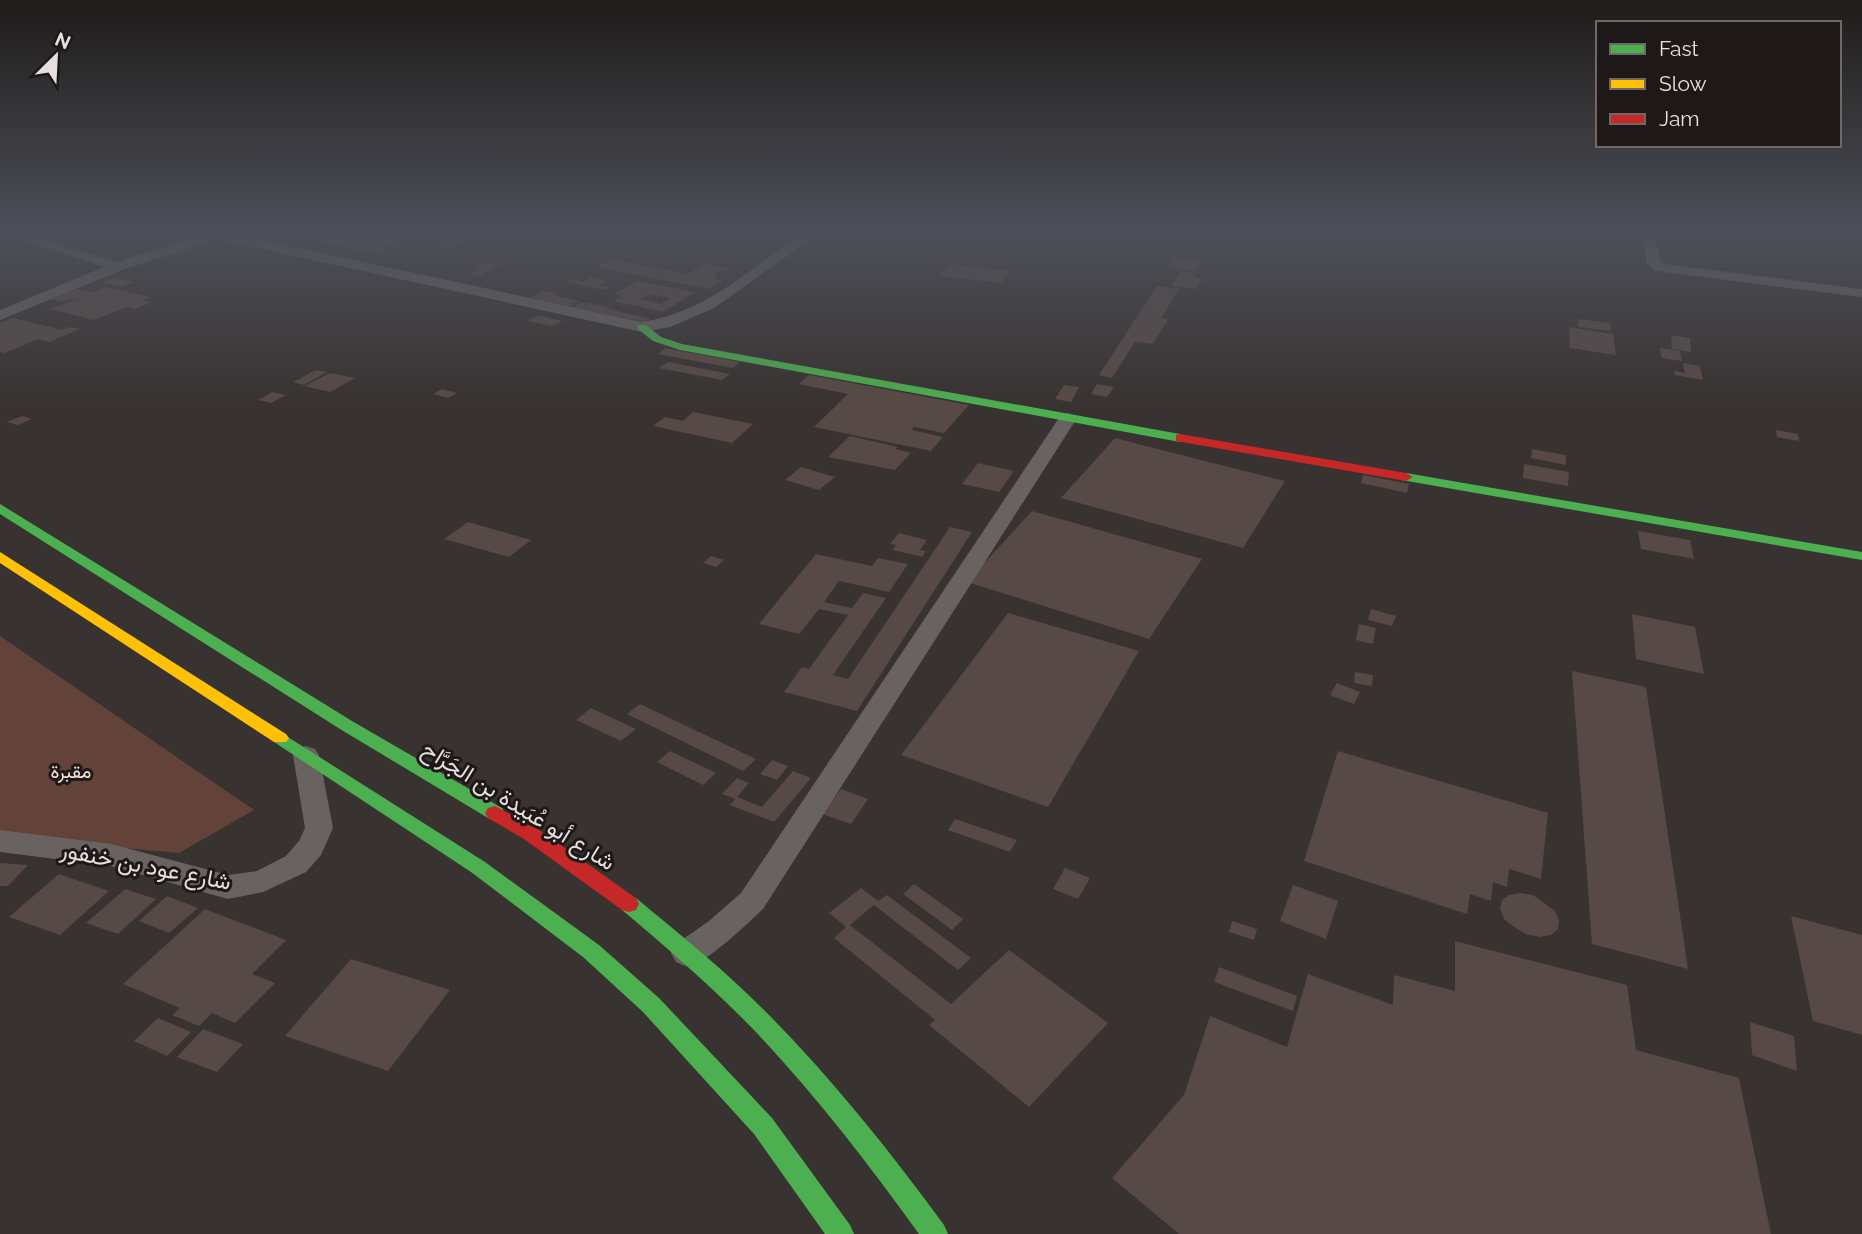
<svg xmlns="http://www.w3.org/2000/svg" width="1862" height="1234" font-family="Raleway,Vazirmatn,sans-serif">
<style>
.green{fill:#624239}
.building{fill:#574945;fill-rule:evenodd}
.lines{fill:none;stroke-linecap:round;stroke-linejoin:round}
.street{fill:#686361;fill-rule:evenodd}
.fast{fill:#4caf50;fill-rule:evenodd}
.slow{fill:#ffc107;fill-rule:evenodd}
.jam{fill:#c62828;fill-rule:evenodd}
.labels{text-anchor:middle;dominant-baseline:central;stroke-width:6;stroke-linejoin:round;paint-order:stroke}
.park-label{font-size:19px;fill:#f3dfd9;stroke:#1e1918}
.near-street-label{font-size:23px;fill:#e6dfdd;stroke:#1e1918}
</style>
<rect width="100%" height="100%" fill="#383230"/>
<!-- green -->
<path class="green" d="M0,636L254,810L179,853L0,837Z"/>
<!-- building -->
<path class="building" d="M254,234H292V235L274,242L248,237Z
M318,234H335L329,237L391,249L388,250L393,252L385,255L306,239Z
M344,234H363L407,243L397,247L339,236Z
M452,234L472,237L451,247L431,244Z
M1174,258L1201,262L1195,271L1168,267Z
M610,259L687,274L704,264L732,269L713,274L719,276L714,279L722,281L708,289L596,267Z
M485,262L501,265L480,276L471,274L483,268L475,267Z
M948,264L1010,271L1002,283L938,276Z
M1181,271L1197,273L1194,277L1203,279L1196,289L1171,286Z
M591,277L607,281L599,285L610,287L604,290L566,282L572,279L583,282Z
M114,278L134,282L121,287L101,282Z
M637,281L695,292L663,312L613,301L623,296L613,294ZM650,294L670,298L661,304L640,299Z
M1157,286L1179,289L1161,318L1168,319L1153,344L1135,342L1112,378L1099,375Z
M106,287L150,297L143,300L152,302L135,309L126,307L94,320L50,309L80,298L61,302L50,299L78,289L93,292Z
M543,291L556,293L553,295L579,301L570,306L530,298Z
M581,302L609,307L606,308L650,319L645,322L572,307Z
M538,315L562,321L552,326L528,321Z
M13,318L62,330L69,327L80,329L49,342L38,339L5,353L0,352V323Z
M1578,319L1610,323L1611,331L1579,327Z
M1569,327L1613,334L1616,355L1570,348Z
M1671,335L1690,338L1691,352L1672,349Z
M665,348L740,362L733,368L658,354Z
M1660,348L1680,351L1682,361L1662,358Z
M668,362L730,374L722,380L659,368Z
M1683,363L1700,366L1703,380L1675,375L1674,371L1685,373Z
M316,370L327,372L304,385L293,382Z
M330,373L355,378L330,392L305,386Z
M809,375L969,405L944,433L914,427L912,430L943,437L931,451L814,427L848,394L799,384Z
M1097,384L1114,387L1107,397L1091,394Z
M1064,385L1079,387L1071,402L1055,399Z
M442,389L457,393L448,398L433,394Z
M273,392L286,395L271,403L258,400Z
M693,412L753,424L732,443L653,426L665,417L683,421Z
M22,416L32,419L18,425L7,422Z
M1776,430L1798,434L1799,441L1777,437Z
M850,436L898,447L895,449L911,453L895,470L828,457Z
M1115,438L1197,459L1285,481L1243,548L1061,498Z
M1532,449L1566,455V465L1531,458Z
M978,463L1014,471L999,492L962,484Z
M1524,464L1569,472L1568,486L1523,478Z
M801,467L835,477L819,490L785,480Z
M1363,475L1409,484L1407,493L1361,483Z
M1032,511L1202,559L1149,639L967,582Z
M468,522L531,540L509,557L444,539Z
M950,527L972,532L857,711L784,692L802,667L809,669L848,615L819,609L799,634L759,624L816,554L872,566L878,558L908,564L889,592L839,581L824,602L852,608L863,593L886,598L833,675L848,679Z
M1638,531L1690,540L1694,559L1641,549Z
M899,533L927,540L920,550L926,551L922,557L893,550L896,545L890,544Z
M711,556L724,560L716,567L703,563Z
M1371,609L1396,616L1392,626L1368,620Z
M1008,613L1139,651L1048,807L901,755Z
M1632,614L1695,627L1704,674L1636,659Z
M1359,624L1376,628L1373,644L1356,640Z
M1572,671L1646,687L1688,969L1592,944Z
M1355,672L1373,675L1372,686L1354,683Z
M1337,683L1360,692L1354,704L1330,695Z
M640,704L756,759L743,771L627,714Z
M591,708L636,729L621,741L576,720Z
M670,751L716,773L703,785L657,762Z
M1338,751L1548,813L1541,879L1509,869L1507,887L1493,882L1491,901L1470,894L1467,914L1304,861Z
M772,760L788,766L777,780L760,774Z
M793,771L811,778L774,822L730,805L735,799L722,794L737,778L749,783L737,797L762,807Z
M841,789L868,799L851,824L822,814Z
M955,819L1017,840L1010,852L948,830Z
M0,863L28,865L8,886H0Z
M1065,868L1090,878L1078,899L1053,889Z
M59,874L109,891L60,935L9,917Z
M914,884L963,919L952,930L903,894Z
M1293,885L1338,901L1326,939L1280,921Z
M861,888L878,901L887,895L971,958L958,970L874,905L850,925L951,1004L1009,950L1108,1023L1029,1107L929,1025L935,1020L834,938L846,927L829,913Z
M125,889L156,899L118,934L86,923Z
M1520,893L1533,895L1555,911L1559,920L1558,929L1551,935L1540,937L1526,934L1514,927L1504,919L1500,909L1502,900L1509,895Z
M167,896L198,908L169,933L139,921Z
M205,909L286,940L252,974L275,983L235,1023L212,1013L199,1026L172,1015L180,1008L123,984Z
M1791,916L1862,935V1035L1813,1021Z
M1232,921L1257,929L1254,940L1229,932Z
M1455,941L1627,985L1636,1050L1739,1078L1771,1234H1179L1112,1178L1184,1095L1210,1016L1287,1047L1308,974L1393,1005L1394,975L1455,991Z
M351,959L450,990L388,1071L285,1036Z
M1219,967L1297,996L1293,1011L1214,982Z
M158,1018L191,1032L167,1056L134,1041Z
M1750,1022L1794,1036L1797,1071L1752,1055Z
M203,1029L243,1044L217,1072L177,1057Z"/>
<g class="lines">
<!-- street -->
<path class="street" d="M5,234H26L117,262L204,234H233L642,322C705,313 751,268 802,234H818L714,308L670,327L642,332L217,239L122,270L0,320V310L104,267Z
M1642,234H1655L1661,262L1665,264L1862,289V297L1656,271L1647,264Z
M1068,413L1077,418L763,909C749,922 704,966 687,966C683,966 680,963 676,962L671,953L676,944L709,921L741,893L1059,418Z
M306,746L315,749L319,755L333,828L321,855L306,872L263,892L228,899L111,866L0,852V830L111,844L228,875L257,871L286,856L299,841L305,828L293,755L297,749Z"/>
<!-- fast -->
<path class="fast" d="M638,325H646L661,337L682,344L1180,434L1186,438L1180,442L680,350L653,341L638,329Z
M1406,473L1862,552V560L1401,480V474Z
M0,504L352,721L502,808L505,813L502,818L495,820L488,818L340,729L0,514Z
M280,732L485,862L599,945L659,998L772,1118L850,1225L854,1234H825L754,1134L643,1012L583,957L471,872L274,742L271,738L274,734Z
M629,896L636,898C682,936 728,973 769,1015C833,1080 890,1151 944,1225L948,1234H919C867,1162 813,1092 752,1028C711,986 666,947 622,910L619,904L622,898Z"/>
<!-- slow -->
<path class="slow" d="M0,552L286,734L289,738L286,742H274L0,563Z"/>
<!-- jam -->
<path class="jam" d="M1180,434L1406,473L1413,477L1406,481L1176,441V435Z
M495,806L538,829L636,898L639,904L636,910L629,912L622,910L524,839L488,818L485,813L488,808Z"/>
</g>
<!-- sky -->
<linearGradient id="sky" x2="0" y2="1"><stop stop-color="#1f1c1a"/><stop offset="0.57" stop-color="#4d4f59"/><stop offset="1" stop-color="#4d4f59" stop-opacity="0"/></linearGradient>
<rect width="1862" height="407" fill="url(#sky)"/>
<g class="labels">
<!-- park labels -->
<g class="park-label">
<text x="71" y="771">مقبرة</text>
</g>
<!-- near-street labels -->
<g class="near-street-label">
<text transform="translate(519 805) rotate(32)">شارع أبو عُبَيدة بن الجَرَّاح</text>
<text transform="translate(146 865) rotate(11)">شارع عود بن خنفور</text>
</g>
</g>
<!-- legend -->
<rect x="1596" y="21" width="245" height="126" fill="#1e1918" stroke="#6e6867" stroke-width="2"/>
<rect x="1610" y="44" width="35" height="10" fill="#4caf50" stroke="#6e6867" stroke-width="2"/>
<text x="1659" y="56" font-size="21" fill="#e6dfdd">Fast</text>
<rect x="1610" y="79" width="35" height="10" fill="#ffc107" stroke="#6e6867" stroke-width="2"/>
<text x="1659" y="91" font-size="21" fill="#e6dfdd">Slow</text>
<rect x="1610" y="114" width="35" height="10" fill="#c62828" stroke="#6e6867" stroke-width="2"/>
<text x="1659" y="126" font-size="21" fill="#e6dfdd">Jam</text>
<!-- north arrow -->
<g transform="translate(56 56) rotate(24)" stroke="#1e1918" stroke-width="5" paint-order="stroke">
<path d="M0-5L12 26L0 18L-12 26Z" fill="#e6dfdd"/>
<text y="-10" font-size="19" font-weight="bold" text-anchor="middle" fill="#e6dfdd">N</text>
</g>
</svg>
